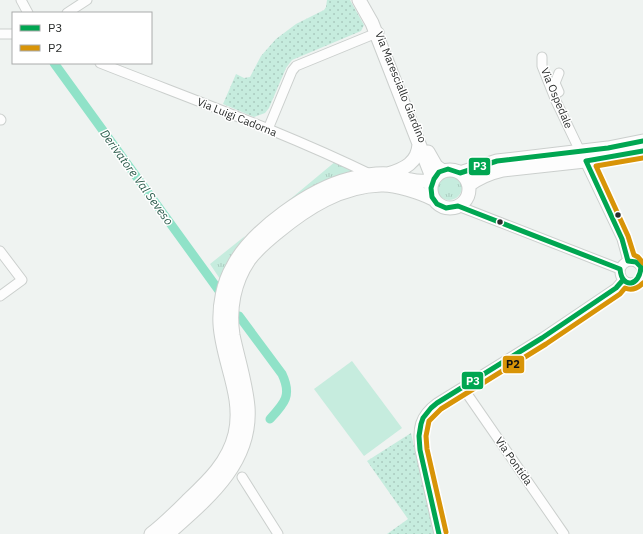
<svg xmlns="http://www.w3.org/2000/svg" width="643" height="534" font-family="'IBM Plex Sans',sans-serif">
<style>
.grass{fill:url(#grass-tufts)}
.park{fill:url(#park-dots)}
.garden{fill:#c6ecde}
.lines{fill:none;stroke-linecap:round;stroke-linejoin:round}
.canal{stroke:#90e2c8;stroke-width:9}
.street-casing{stroke:#cbcfcd;stroke-width:11}
.secondary-casing{stroke:#cbcfcd;stroke-width:15}
.street{stroke:#fdfdfd;stroke-width:9}
.secondary{stroke:#fdfdfd;stroke-width:13}
.bus-1-casing{stroke:#fff;stroke-width:8}
.bus-2-casing{stroke:#fff;stroke-width:8}
.bus-1{stroke:#00a651;stroke-width:5}
.bus-2{stroke:#d89407;stroke-width:5}
.bus-dot{fill:#2b2e2d;stroke:#fff;stroke-width:1.5}
.labels{text-anchor:middle;dominant-baseline:central;stroke-width:3;stroke-linejoin:round;paint-order:stroke}
.street-label{font-size:11px;fill:#2b2e2d;stroke:#fff}
.water-label{font-size:12px;font-style:italic;fill:#2b5b4b;stroke:#fff}
.line-badge{stroke:#fff;stroke-width:1.5}
.badge-label{font-size:11px;text-anchor:middle;font-weight:bold;fill:#fff}
.pale-badge-label{font-size:11px;text-anchor:middle;font-weight:bold;fill:#111}
</style>
<defs>
<pattern id="grass-tufts" width="24" height="20" patternUnits="userSpaceOnUse"><rect width="24" height="20" fill="#c6ecde"/><path d="M3 7l-1-3M5 7V3M7 7l1-3M15 17l-1-3M17 17v-4M19 17l1-3" fill="none" stroke="#aacbbf"/></pattern>
<pattern id="park-dots" width="8" height="8" patternUnits="userSpaceOnUse"><rect width="8" height="8" fill="#c6ecde"/><path d="M2 2h.1M6 6h.1" fill="none" stroke="#aacbbf" stroke-width="1.8" stroke-linecap="round"/></pattern>
</defs>
<rect width="100%" height="100%" fill="#eff3f1"/>
<!-- grass -->
<path class="grass" d="M336,161L356,170V173C332,180 310,187 288,201Z
M436 187a13 13 0 1 1 26 0a13 13 0 1 1-26 0Z
M245,236L230,257L220,279L210,264Z"/>
<!-- park -->
<path class="park" d="M327,0H350L364,25L361,31L292,60L286,68L269,108L265,113L254,117L223,104L236,74L244,78L250,77L261,56L276,39L296,24L324,10L326,7Z
M411,433L434,534H387L408,519L367,461Z"/>
<!-- garden -->
<path class="garden" d="M352,361L402,428L364,456L314,389Z"/>
<g class="lines">
<!-- canal -->
<path class="canal" d="M54,63L220,292
M239,316L282,374C292,395 285,403 270,419"/>
<defs>
<path id="street" d="M21,0L28,13
M67,13L87,0
M0,34H13
M542,57V66L556,101L622,239L628,261
M100,63C191,99 284,132 372,175
M559,92L555,83L559,73
M0,119L1,120
M268,129L292,71L296,66L379,32
M458,206L620,269
M0,251L22,280L0,296
M620 272a11 11 0 1 1 22 0a11 11 0 1 1-22 0Z
M463,388L564,534
M242,477L278,534
M439,534L420,450C417,429 419,416 437,403L542,338L616,288L623,280"/>
<path id="secondary" d="M359,0L372,23L430,172L432,181
M428,152L436,166L443,171
M431 189a19 19 0 1 1 38 0a19 19 0 1 1-38 0Z
M460,173L497,161L608,148L643,141
M388,174C404,169 418,163 419,144
M469,185C480,177 490,173 503,170L594,160L643,151
M151,534C164,524 175,513 187,501C207,482 228,463 235,434C244,396 222,361 220,324C219,305 223,283 233,266C252,230 310,189 349,179C361,176 375,173 388,174C396,175 403,179 411,180C418,182 425,181 432,181
M168,534C206,500 252,464 248,407C246,383 238,359 233,335C229,309 234,282 249,260C257,249 267,241 278,232C307,208 341,186 381,185C394,184 421,193 433,199"/>
</defs>
<!-- street casing -->
<use href="#street" class="street-casing"/>
<!-- secondary casing -->
<use href="#secondary" class="secondary-casing"/>
<!-- street -->
<use href="#street" class="street"/>
<!-- secondary -->
<use href="#secondary" class="secondary"/>
<defs>
<path id="bus-1" d="M643,141L608,148L497,161L460,173L448,169L439,172L434,179L431,188L432,197L437,204L446,208L458,206L620,269C622,290 640,286 641,267L636,262L628,261L622,239L586,161L643,151
M439,534L420,450L419,436L421,424L423,418L431,408L437,403L542,338L616,288L623,280"/>
<path id="bus-2" d="M643,158L596,166L628,236L634,255L638,257L643,263
M446,532L427,449L426,436L429,421L441,409L546,344L620,294L625,288C632,291 638,288 643,283"/>
</defs>
<!-- bus-1 casing -->
<use href="#bus-1" class="bus-1-casing"/>
<!-- bus-2 casing -->
<use href="#bus-2" class="bus-2-casing"/>
<!-- bus-1 -->
<use href="#bus-1" class="bus-1"/>
<!-- bus-2 -->
<use href="#bus-2" class="bus-2"/>
</g>
<!-- markers -->
<g class="bus-dot">
<circle cx="618" cy="215" r="3.5"/>
<circle cx="500" cy="222" r="3.5"/>
</g>
<g class="labels">
<!-- street labels -->
<g class="street-label">
<text transform="translate(401 87) rotate(68)">Via Maresciallo Giardino</text>
<text transform="translate(557 98) rotate(67)">Via Ospedale</text>
<text transform="translate(237 117) rotate(22)">Via Luigi Cadorna</text>
<text transform="translate(514 461) rotate(55)">Via Pontida</text>
</g>
<!-- water labels -->
<g class="water-label">
<text transform="translate(137 177) rotate(54)">Derivatore Val Seveso</text>
</g>
</g>
<g class="line-badge">
<rect x="468" y="157" width="23" height="19" rx="4" fill="#00a651"/>
<rect x="502" y="355" width="23" height="19" rx="4" fill="#d89407"/>
<rect x="461" y="371" width="23" height="19" rx="4" fill="#00a651"/>
</g>
<g class="badge-label">
<text x="480" y="170">P3</text>
<text x="473" y="385">P3</text>
</g>
<g class="pale-badge-label">
<text x="513" y="368">P2</text>
</g>
<!-- legend -->
<rect x="12" y="12" width="140" height="52" fill="#ffffff" stroke="#aaabab"/>
<rect x="20" y="25" width="20" height="6" fill="#00a651" stroke="#aaabab"/>
<text x="48" y="32" font-size="12" fill="#2b2e2d">P3</text>
<rect x="20" y="45" width="20" height="6" fill="#d89407" stroke="#aaabab"/>
<text x="48" y="52" font-size="12" fill="#2b2e2d">P2</text>
</svg>
